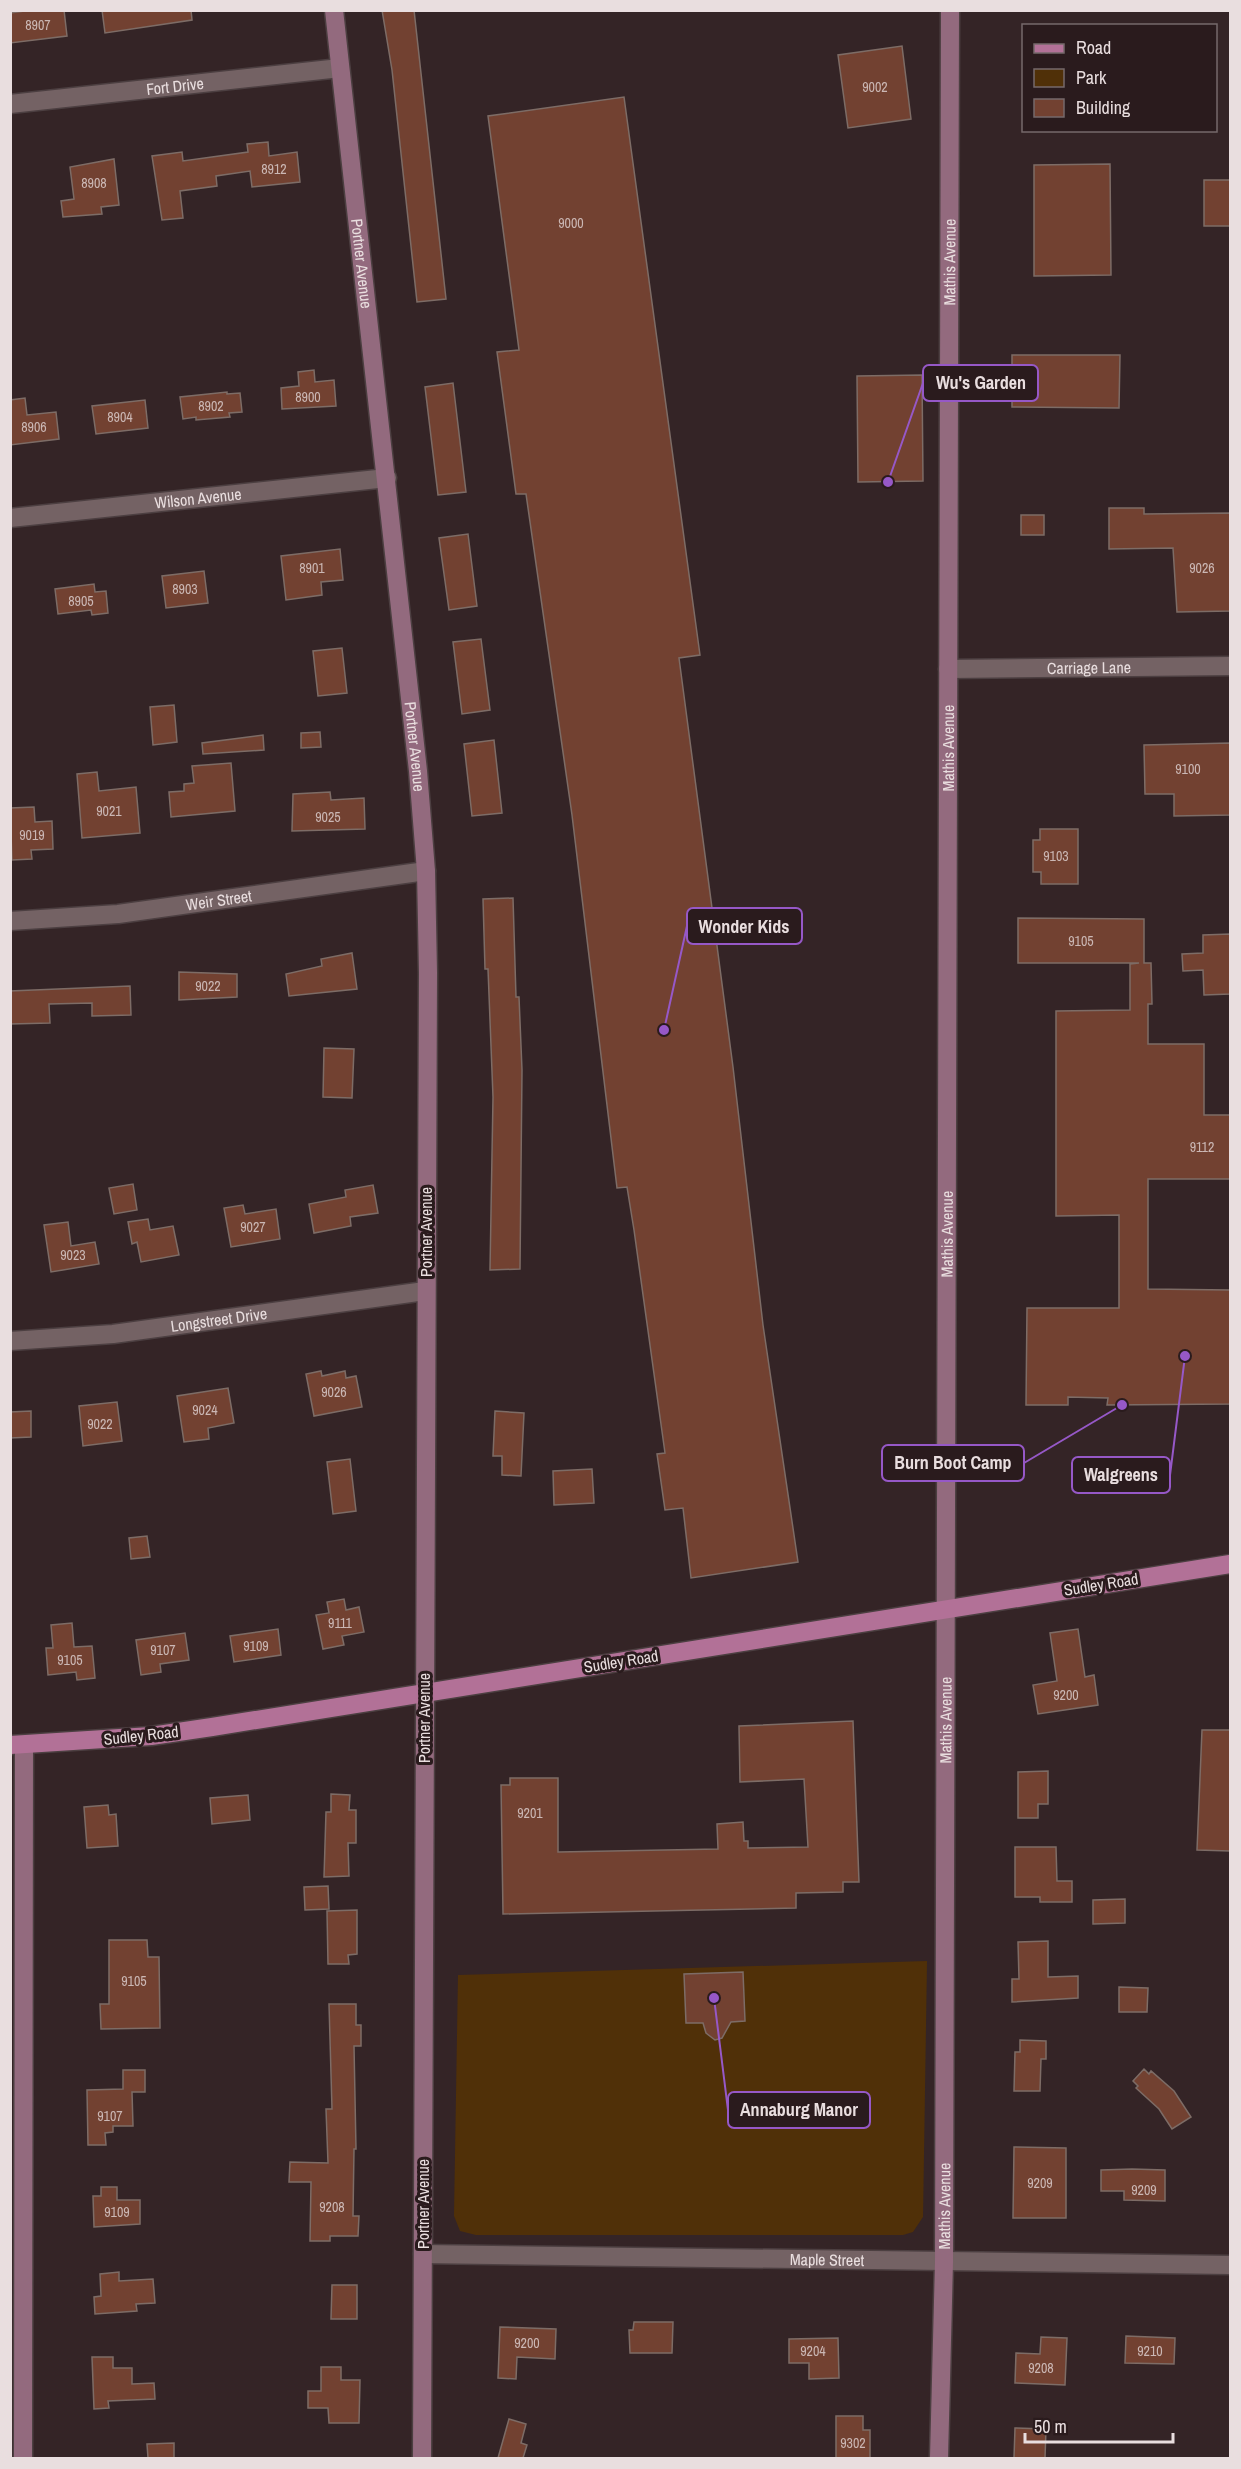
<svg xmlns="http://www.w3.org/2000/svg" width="1241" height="2469" font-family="'Archivo Narrow',sans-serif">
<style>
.green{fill:#503008}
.building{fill:#724131;stroke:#7d6c66;stroke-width:1.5}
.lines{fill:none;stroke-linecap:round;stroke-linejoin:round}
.street-casing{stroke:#4c3f41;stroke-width:21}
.secondary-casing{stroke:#4c3f41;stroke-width:21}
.primary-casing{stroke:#4c3f41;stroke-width:21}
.street{stroke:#746264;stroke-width:18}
.secondary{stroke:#936a7e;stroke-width:18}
.primary{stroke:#b27197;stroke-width:18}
.labels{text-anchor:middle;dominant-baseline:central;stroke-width:6;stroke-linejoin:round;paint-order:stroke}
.number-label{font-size:14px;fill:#cbb7b4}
.street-label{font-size:16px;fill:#e9dedf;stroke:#2a1b1d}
.leader{fill:none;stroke:#9658c7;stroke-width:2}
.callout-dot{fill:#9658c7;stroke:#2a1b1d;stroke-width:2}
.callout{fill:#2a1b1d;stroke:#9658c7;stroke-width:2}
.callout-label{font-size:18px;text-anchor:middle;font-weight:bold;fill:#e9dedf}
</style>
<rect width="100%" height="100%" fill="#342426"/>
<!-- green -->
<path class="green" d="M927,1961L923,2217L913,2232L903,2235H476L460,2231L454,2216L458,1975Z"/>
<!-- building -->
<path class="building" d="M32,10H64L67,36L10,43V13Z
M102,10H191L192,20L105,33Z
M382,10H414L446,299L417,302L392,70Z
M902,46L911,119L848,128L838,55Z
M624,97L700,655L679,658L733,1067L763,1325L798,1562L691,1578L683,1508L665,1510L657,1454L665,1453L634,1230L627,1187L617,1188L572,815L526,494H516L497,352L519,350L488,116Z
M268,142L269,156L297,152L300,182L252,187L250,171L216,176L217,186L180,191L183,218L162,220L152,156L182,152L183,161L248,152L247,144Z
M114,159L119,205L101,207L102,214L63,217L61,201L74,199L70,167Z
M1110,164L1111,275L1034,276V165Z
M1204,180H1230V226H1204Z
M1012,355H1120L1119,408L1012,407Z
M314,370L315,382L334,380L336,406L282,409L281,388L299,386L298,372Z
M922,375L923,481L858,482L857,376Z
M453,383L466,492L438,495L425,387Z
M227,392V394L240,393L242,412L229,413L230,417L196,420V417L183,419L180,397Z
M25,398L27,415L56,412L59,439L10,445V400Z
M145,400L148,428L96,434L92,406Z
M1109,508H1144V514L1230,513V611L1177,612L1173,548L1109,549Z
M1021,515H1044V535H1021Z
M468,534L477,606L449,610L439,538Z
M340,549L343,580L321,582L322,595L286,600L281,556Z
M204,571L208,603L166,608L162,576Z
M94,584L95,592L106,591L108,613L92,615L91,610L58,614L55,589Z
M481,639L490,710L462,714L453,642Z
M342,648L347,693L318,696L313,651Z
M174,705L177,742L153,745L150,707Z
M320,732L321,747L301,748V733Z
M263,735L264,750L203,754L202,743Z
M494,740L502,813L472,816L464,744Z
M1230,743V815L1174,816V794H1145L1144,745Z
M231,763L235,811L171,817L169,792L184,791V784L194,783L192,766Z
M97,772L99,791L136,787L140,833L82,838L77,774Z
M330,792L331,800L364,798L365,829L292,831L293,794Z
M34,807L35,822L52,821L53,849L31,850L32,859L12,860L10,808Z
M1040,829H1078V884H1041V872H1033V840H1040Z
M513,898L516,997H519L522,1070L520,1269L490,1270L493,1097L488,969H485L483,899Z
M1018,918L1144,919V963H1151L1152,1004H1148V1044H1204V1115H1230V1179H1148V1289L1230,1290V1404L1107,1405L1108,1398L1068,1397V1405H1026L1027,1308H1119V1215L1056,1216V1011L1130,1010V964L1139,963H1018Z
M1230,934V994L1204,995L1203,970L1183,971L1182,954L1203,953V935Z
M352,953L357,989L289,996L286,974L322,966L321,959Z
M179,972L237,974V997L179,1000Z
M130,986L131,1015L92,1016V1003L49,1004L50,1023L10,1024V991Z
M324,1048L354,1049L352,1098L323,1097Z
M133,1184L137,1210L114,1214L109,1188Z
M373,1185L378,1213L350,1217L351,1226L314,1233L309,1204L346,1197L345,1190Z
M243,1205L245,1214L276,1209L280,1239L231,1247L224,1208Z
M148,1219L150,1230L173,1226L179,1255L141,1262L137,1242L132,1244L128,1222Z
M68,1222L71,1246L95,1242L99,1264L51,1272L44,1225Z
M321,1371L322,1376L345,1371L346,1378L356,1376L362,1407L314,1416L306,1374Z
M228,1388L234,1423L208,1428L209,1439L184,1442L177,1396Z
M117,1402L122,1441L83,1446L79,1406Z
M31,1411V1437L10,1438V1412Z
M495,1411L524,1413L521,1476L502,1475V1456H493Z
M350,1459L356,1511L333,1514L327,1462Z
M592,1469L594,1503L554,1505L553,1471Z
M147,1536L150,1557L131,1559L129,1538Z
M344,1599L346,1610L359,1607L364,1632L342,1636L344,1645L323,1649L316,1615L329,1613L327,1602Z
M72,1623L74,1647L92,1646L95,1678L77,1680L76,1672L48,1675L46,1648H53L51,1625Z
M278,1629L281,1655L234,1662L230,1636Z
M1078,1629L1085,1677L1094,1675L1098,1705L1038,1714L1033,1685L1057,1681L1050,1633Z
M185,1633L189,1660L160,1664L161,1672L141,1675L136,1640Z
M853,1721L859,1882H843V1892L796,1893V1908L503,1914L501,1785H510V1778H558V1852L718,1849L717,1824L743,1822L744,1841H748V1848L808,1847L804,1779L740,1782L739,1726Z
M1202,1730H1230V1851L1197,1850Z
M1048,1771V1804H1038V1818H1018V1772Z
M331,1794L350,1795L349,1810H356V1843H348L349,1876L324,1877L326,1812H331Z
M248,1795L250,1820L212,1824L210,1798Z
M108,1805L109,1815L116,1814L118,1846L87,1848L84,1807Z
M1015,1847H1056L1057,1881H1072V1902H1040V1897H1015Z
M328,1886L329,1909L305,1910L304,1887Z
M1125,1899V1923L1093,1924V1900Z
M357,1910V1954L348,1955L349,1964H328L327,1911Z
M109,1940H147L148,1957H159L160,2028L101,2029L100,2004H109Z
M1048,1941V1977L1078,1976V1998L1012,2002V1979H1019L1018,1942Z
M743,1972L745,2021L731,2022L722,2038L715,2040L706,2033L703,2023H686L684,1974Z
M1119,1987L1148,1988L1147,2012H1119Z
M329,2004H356V2025H361V2046H354L356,2149H354L353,2216H359L358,2236H330V2241H310L311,2182H289L290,2162L328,2163L326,2109H332Z
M1020,2040L1046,2041V2059H1041L1040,2091H1014L1015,2052H1020Z
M1144,2069L1149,2074L1151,2071L1174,2091L1191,2117L1172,2129L1159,2109L1136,2088L1138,2086L1133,2081Z
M123,2070H145V2092H132L133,2126H113V2132L105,2133L106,2145H88L87,2090L123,2089Z
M1014,2147L1066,2148V2218H1013Z
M1132,2169L1165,2170V2201L1124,2200V2191H1101V2170Z
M101,2187H117V2200H140V2224L94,2227L93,2196H101Z
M119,2272V2281L153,2279L155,2303L136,2304L137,2311L95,2314L94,2297L101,2296L100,2274Z
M332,2285H357V2319H331Z
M634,2322H673L672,2353H630L629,2330H633Z
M500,2327L556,2329L555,2359L517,2357L516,2379L498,2378Z
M1126,2336L1175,2338L1174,2364L1125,2363Z
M1041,2337L1067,2338L1065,2385L1015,2383L1016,2353L1040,2354Z
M838,2338L839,2378L809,2379V2363H789V2339Z
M92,2357H113V2368H132V2384L154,2383L155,2399L108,2401L109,2408L94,2409Z
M321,2367H341V2380H360L359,2423H329L328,2408H308V2391H321Z
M836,2416H863V2430H870V2458H836Z
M509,2419L526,2424L521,2443L527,2445L523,2458H498Z
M1015,2428L1046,2429L1045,2458H1014Z
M174,2443V2458H148L147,2444Z"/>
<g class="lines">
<defs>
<g id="street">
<path id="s1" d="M10,104L340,68"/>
<path id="s2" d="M10,518L387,478"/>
<path id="s3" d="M948,669L1230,666"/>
<path id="s4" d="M10,921L118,914L426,871"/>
<path id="s5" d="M10,1341L113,1334L425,1291"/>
<path id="s6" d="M423,2254L1230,2265"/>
</g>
<g id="secondary">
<path id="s7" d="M334,10L418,771L426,871L428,973L422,2458"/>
<path d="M23,2458L24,1745"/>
<path id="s8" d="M939,2458L944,2262L950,10"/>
</g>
<path id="primary" d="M10,1745L151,1736L212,1727L1230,1564"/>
</defs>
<!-- street casing -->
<use href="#street" class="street-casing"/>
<!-- secondary casing -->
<use href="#secondary" class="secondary-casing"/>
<!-- primary casing -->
<use href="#primary" class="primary-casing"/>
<!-- street -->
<use href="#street" class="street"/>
<!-- secondary -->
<use href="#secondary" class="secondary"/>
<!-- primary -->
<use href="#primary" class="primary"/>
</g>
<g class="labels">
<!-- number labels -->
<g class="number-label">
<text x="38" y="25">8907</text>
<text x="875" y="87">9002</text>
<text x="274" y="169">8912</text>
<text x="94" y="183">8908</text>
<text x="571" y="223">9000</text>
<text x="308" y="397">8900</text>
<text x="211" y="406">8902</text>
<text x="120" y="417">8904</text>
<text x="34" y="427">8906</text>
<text x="312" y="568">8901</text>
<text x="1202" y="568">9026</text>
<text x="185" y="589">8903</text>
<text x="81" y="601">8905</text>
<text x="1188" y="769">9100</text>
<text x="109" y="811">9021</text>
<text x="328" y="817">9025</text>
<text x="32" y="835">9019</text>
<text x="1056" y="856">9103</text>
<text x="1081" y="941">9105</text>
<text x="208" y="986">9022</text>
<text x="1202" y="1147">9112</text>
<text x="253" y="1227">9027</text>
<text x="73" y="1255">9023</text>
<text x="334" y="1392">9026</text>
<text x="205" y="1410">9024</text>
<text x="100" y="1424">9022</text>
<text x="340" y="1623">9111</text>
<text x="256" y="1646">9109</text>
<text x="163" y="1650">9107</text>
<text x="70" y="1660">9105</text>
<text x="1066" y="1695">9200</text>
<text x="530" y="1813">9201</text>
<text x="134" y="1981">9105</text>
<text x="110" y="2116">9107</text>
<text x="1040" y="2183">9209</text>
<text x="1144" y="2190">9209</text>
<text x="332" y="2207">9208</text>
<text x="117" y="2212">9109</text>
<text x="527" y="2343">9200</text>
<text x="813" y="2351">9204</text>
<text x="1150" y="2351">9210</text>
<text x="1041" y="2368">9208</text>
<text x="853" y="2443">9302</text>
</g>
<!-- street labels -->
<g class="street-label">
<text stroke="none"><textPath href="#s1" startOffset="166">Fort Drive</textPath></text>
<text stroke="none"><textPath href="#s7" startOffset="255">Portner Avenue</textPath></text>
<text stroke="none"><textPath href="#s8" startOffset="2196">Mathis Avenue</textPath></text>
<text stroke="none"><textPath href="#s2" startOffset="189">Wilson Avenue</textPath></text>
<text stroke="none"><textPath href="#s3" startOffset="141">Carriage Lane</textPath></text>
<text stroke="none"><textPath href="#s7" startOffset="741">Portner Avenue</textPath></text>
<text stroke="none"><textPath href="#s8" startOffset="1710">Mathis Avenue</textPath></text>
<text stroke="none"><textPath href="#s4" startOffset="210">Weir Street</textPath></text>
<text transform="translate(426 1232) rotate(-90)">Portner Avenue</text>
<text stroke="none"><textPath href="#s8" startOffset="1224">Mathis Avenue</textPath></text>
<text stroke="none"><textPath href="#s5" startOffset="210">Longstreet Drive</textPath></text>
<text transform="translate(1101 1584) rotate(-9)">Sudley Road</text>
<text transform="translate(621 1661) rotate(-9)">Sudley Road</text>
<text transform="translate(424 1718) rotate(-90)">Portner Avenue</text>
<text stroke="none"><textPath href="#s8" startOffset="738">Mathis Avenue</textPath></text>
<text transform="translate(141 1735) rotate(-6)">Sudley Road</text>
<text transform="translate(423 2204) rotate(-90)">Portner Avenue</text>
<text stroke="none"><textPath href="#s8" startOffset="252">Mathis Avenue</textPath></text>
<text stroke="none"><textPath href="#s6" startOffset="404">Maple Street</textPath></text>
</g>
</g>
<!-- callouts -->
<path class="leader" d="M888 482L923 383M664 1030L687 926M1122 1405L1024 1463M1185 1356L1170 1475M714 1998L728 2110"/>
<g class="callout-dot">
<circle cx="888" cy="482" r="6"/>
<circle cx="664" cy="1030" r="6"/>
<circle cx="1122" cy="1405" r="6"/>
<circle cx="1185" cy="1356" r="6"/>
<circle cx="714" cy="1998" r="6"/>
</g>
<g class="callout">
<rect x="923" y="365" width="115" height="36" rx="6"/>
<rect x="687" y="908" width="115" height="36" rx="6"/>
<rect x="882" y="1445" width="142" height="36" rx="6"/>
<rect x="1072" y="1457" width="98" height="36" rx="6"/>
<rect x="728" y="2092" width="142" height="36" rx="6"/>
</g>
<g class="callout-label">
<text x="981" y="389">Wu's Garden</text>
<text x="744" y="933">Wonder Kids</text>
<text x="953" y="1469">Burn Boot Camp</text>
<text x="1121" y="1481">Walgreens</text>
<text x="799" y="2116">Annaburg Manor</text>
</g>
<!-- border -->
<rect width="1241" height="2469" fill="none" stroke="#e9dedf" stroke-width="24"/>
<!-- legend -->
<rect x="1022" y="24" width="195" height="108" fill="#2a1b1d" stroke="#76696b" stroke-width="1.5"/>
<rect x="1034" y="44" width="30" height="9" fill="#b27197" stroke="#76696b" stroke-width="1.5"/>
<text x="1076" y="54" font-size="18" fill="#e9dedf">Road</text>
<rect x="1034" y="69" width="30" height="18" fill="#503008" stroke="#76696b" stroke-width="1.5"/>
<text x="1076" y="84" font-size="18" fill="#e9dedf">Park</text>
<rect x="1034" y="99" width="30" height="18" fill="#724131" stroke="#76696b" stroke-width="1.5"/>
<text x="1076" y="114" font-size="18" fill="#e9dedf">Building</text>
<!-- scale -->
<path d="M1025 2433v9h148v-9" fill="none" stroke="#e9dedf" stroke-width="3"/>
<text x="1034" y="2433" font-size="18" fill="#e9dedf" stroke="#2a1b1d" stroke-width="4.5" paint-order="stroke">50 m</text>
</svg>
